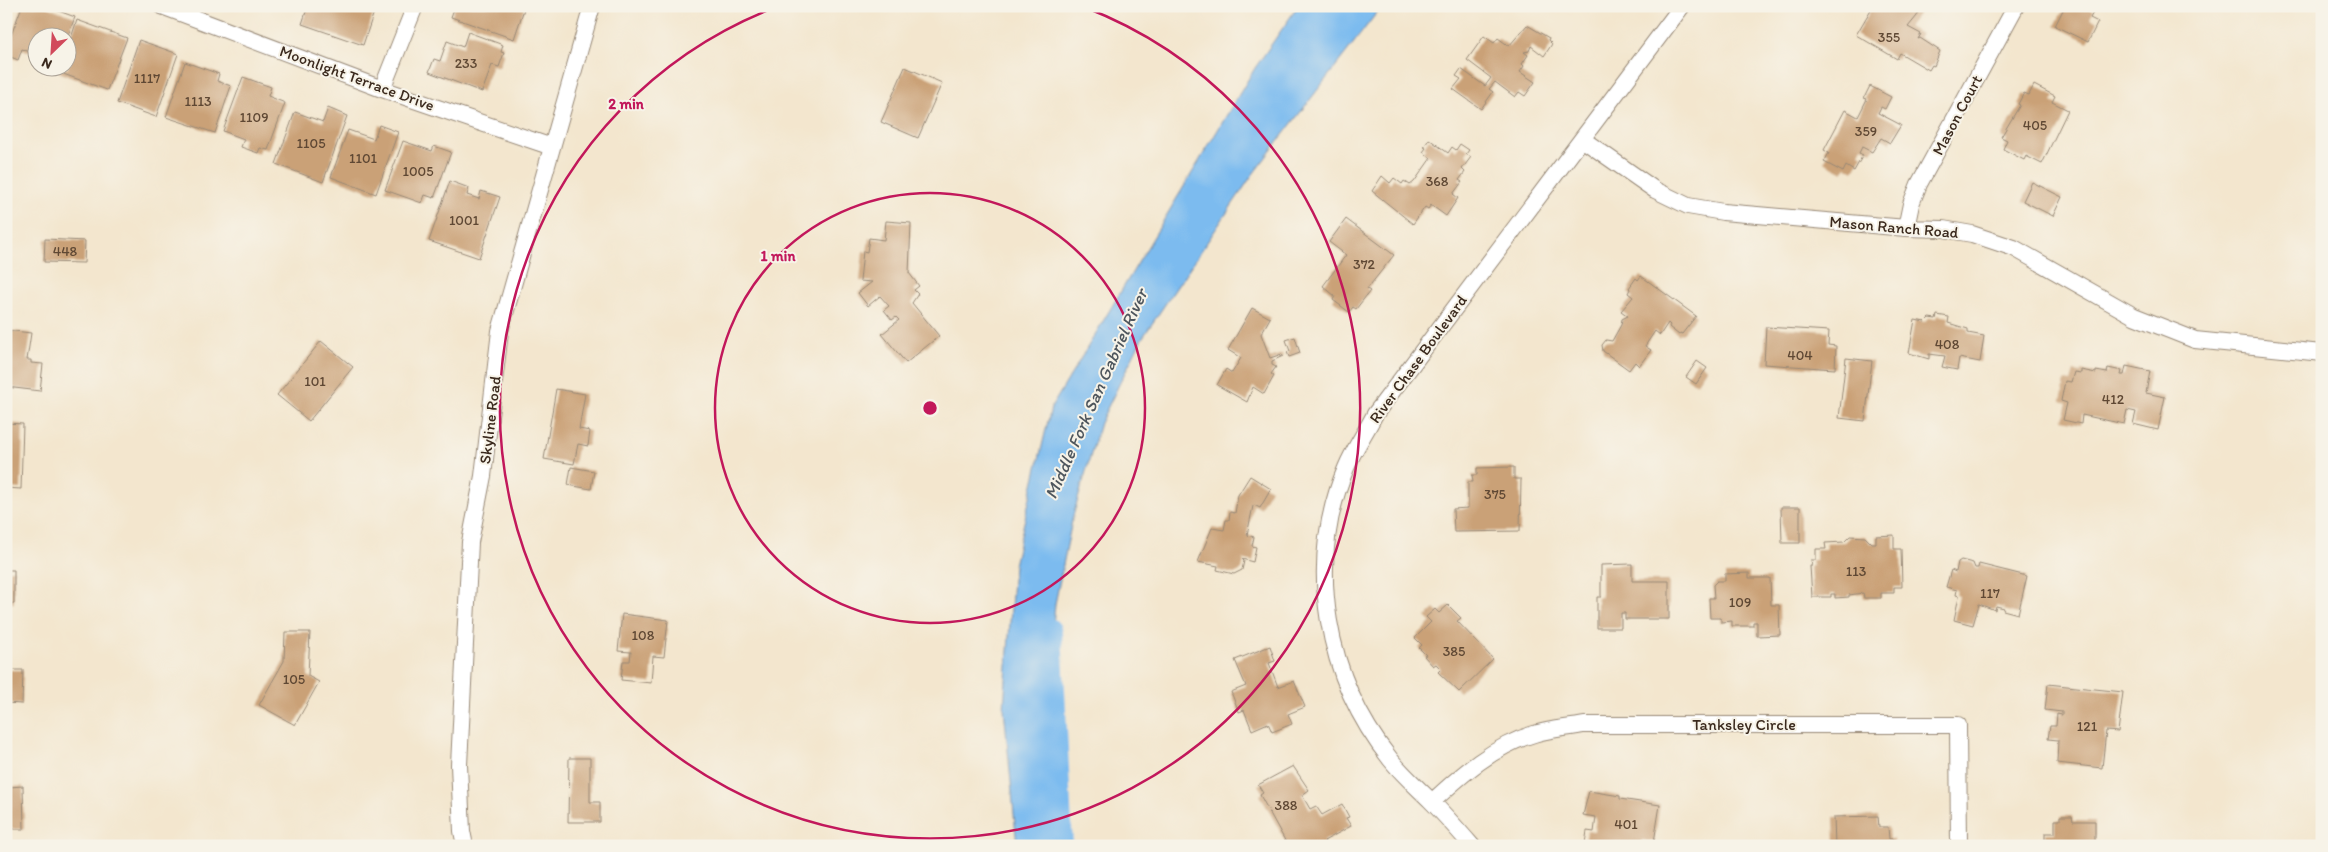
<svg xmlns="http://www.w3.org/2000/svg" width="2328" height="852" font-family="Itim,sans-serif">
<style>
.water{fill:#7bbbef;stroke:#5b7286}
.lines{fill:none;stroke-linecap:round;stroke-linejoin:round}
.river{stroke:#7bbbef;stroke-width:32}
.building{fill:#caa177}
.street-casing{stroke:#978876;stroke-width:18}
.street{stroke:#fff;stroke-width:16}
.ring{fill:none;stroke:#c2185b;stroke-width:2.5}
.labels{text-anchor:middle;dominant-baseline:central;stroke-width:4;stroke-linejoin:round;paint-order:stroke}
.number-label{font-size:14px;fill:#5f4834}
.street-label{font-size:16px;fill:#3b2a1e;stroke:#f7f3e8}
.water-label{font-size:18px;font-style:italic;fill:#4e565d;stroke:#f7f3e8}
.centre{fill:#c2185b;stroke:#f7f3e8;stroke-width:2.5}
.ring-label{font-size:15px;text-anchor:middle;font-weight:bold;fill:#c2185b;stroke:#f7f3e8;stroke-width:4;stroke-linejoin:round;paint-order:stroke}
</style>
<rect width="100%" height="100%" fill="#f7f3e8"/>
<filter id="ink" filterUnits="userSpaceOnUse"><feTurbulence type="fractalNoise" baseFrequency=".02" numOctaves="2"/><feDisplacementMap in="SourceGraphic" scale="10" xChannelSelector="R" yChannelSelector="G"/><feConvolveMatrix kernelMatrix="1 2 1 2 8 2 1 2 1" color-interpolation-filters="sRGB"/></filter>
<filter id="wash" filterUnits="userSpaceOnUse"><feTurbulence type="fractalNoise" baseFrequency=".0096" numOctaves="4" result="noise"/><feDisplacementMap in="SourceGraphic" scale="20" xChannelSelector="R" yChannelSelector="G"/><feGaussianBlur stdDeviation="1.12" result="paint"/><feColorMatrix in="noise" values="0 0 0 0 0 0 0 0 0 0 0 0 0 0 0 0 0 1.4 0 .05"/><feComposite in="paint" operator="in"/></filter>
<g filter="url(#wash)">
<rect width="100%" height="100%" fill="#f3e6ce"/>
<!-- water -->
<path class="water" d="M1298,6H1382L1253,174L1141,340L1100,423L1073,516L1055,604L1044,722L1056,816L1064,846H1017L1004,708L1014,565L1051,408L1255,68Z"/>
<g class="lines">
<!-- river -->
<path class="river" d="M1046,633L1057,846"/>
</g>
<g id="blocks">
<!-- building -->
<path class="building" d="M22,6H45L75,17L67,38H38V55L22,49L18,60L6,55V49Z
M308,6H376L363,45L302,24Z
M455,6H525L514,39L451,17Z
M1873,6H1921L1917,16L1908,27L1921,34L1918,39L1920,38L1940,51L1934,66L1932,65L1929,70L1900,53L1897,59L1856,35Z
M2065,6H2084L2094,11L2090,18L2098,22L2088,42L2055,26Z
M77,20L127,38L107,90L58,72L60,68H68V47Z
M1527,25L1549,38L1548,40L1552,44L1544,56L1531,46L1529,51L1524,52L1528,55L1522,64L1524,66L1520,72L1535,82L1525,96L1519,92L1515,97L1495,82L1489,89L1493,92L1481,109L1453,89L1461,79L1456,76L1461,69L1485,86L1491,78L1467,60L1484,36L1494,43L1498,38L1509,46Z
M468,32L503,45L501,52L504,53L499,67L492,65L482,92L429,72L434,59L440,61L447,41L463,47Z
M139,40L178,54L156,117L117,103Z
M185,62L219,74L217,81L231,86L215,133L166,117Z
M905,67L942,83L918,138L881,122Z
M243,77L271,87L268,96L285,103L268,150L260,148L258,153L241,147L244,139L223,131Z
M2034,85L2055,96L2052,102L2068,110L2042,164L2026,156L2024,160L2003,149L2007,140L2001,137L2020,105L2018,104L2024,93L2029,95Z
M1870,86L1891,97L1885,109L1881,107L1878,113L1901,125L1890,143L1881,138L1872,152L1862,147L1859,153L1863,155L1854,171L1846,166L1843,172L1824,162L1829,153L1824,150L1845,110L1858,117L1867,99L1864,98Z
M328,108L347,116L323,182L276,164L295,112L323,122Z
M379,125L398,132L376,194L331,177L348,130L374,139Z
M1429,139L1448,153L1452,147L1456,150L1460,144L1469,150L1466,154L1471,157L1462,169L1465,172L1459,180L1462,182L1453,194L1458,198L1446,216L1431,205L1428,209L1425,207L1413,224L1372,191L1382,176L1390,183L1394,178L1402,184L1404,181L1410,185L1414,182L1431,158L1423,152L1426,148L1424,147Z
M403,141L432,151L434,146L451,152L434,198L425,195L422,203L385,190Z
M450,181L469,188L467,195L479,199L481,191L500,197L479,258L429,241Z
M2032,182L2062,197L2053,216L2023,201Z
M1346,219L1394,255L1367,289L1370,291L1356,309L1353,307L1349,312L1333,300L1335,296L1323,286L1346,255L1329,242Z
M886,221L911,223L909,273L919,286L914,290L918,294L912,303L939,336L906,363L882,334L899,320L896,317L892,320L884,310L889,306L880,296L868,306L858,293L872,282L860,281L863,251L867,252L869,238L884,240Z
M45,239L85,241L84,263L44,262Z
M1641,276L1696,316L1682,334L1680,333L1679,335L1669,327L1670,325L1668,323L1660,335L1655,331L1645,346L1651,350L1639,366L1635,362L1629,370L1603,351L1602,345L1606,340L1612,341L1621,325L1622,319L1628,316L1621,311L1633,297L1628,293L1630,289L1629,288L1636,278L1638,280Z
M1252,308L1270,318L1261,334L1270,358L1282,354L1283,356L1272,361V365L1276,367L1271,374L1274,376L1264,394L1253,387L1247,402L1217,385L1226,369L1232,373L1241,358L1228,350Z
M1937,315L1949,317L1948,323L1968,329V333L1984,336L1980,362L1959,358L1957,370L1942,367L1945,356L1929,354V359L1909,353L1915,320L1925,322L1929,318L1936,319Z
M1766,327L1829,331L1828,345L1836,346L1835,369L1764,364Z
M6,330L31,333L27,360H31V363L43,364L40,391L6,387Z
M1295,337L1300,353L1289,357L1287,352L1290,351L1286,340Z
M321,341L353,367L309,421L277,395Z
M1846,358L1872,361L1865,421L1839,418Z
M1697,361L1707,368L1696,384L1686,377Z
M2126,366L2150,371L2146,393L2165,397L2158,430L2133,424L2136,412L2127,410L2124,424L2082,415L2081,424L2063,420L2067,403L2061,401L2065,381L2071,382L2074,372L2081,373V370L2096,373V371L2107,373L2108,368L2122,371L2121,375H2124Z
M556,389L585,394L579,429L590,431L588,446L578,444L574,464L544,459Z
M6,423L23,424L21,489L6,488Z
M571,467L594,471L591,489L568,485Z
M1514,467V479H1521L1520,531L1454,532L1453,509L1468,508V482H1473L1472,475H1477V468Z
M1250,476L1271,489L1260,508L1254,505L1253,506L1247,535L1254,537L1252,546L1256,547L1253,562L1242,559L1244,561L1242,570L1234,574L1217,570L1218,566L1198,562L1212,528L1224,530L1226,520H1229L1230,512L1235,513L1238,495Z
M1781,507H1800V543H1782Z
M1894,535V549H1901L1902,587H1894V593H1881V598H1864L1863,593L1849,595V597L1835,598V594H1831V597H1812L1810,566H1812L1811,560H1816V549H1826L1825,543L1844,542L1850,536L1865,537L1871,543H1876V536Z
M1961,560L1973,563L1975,568H1978L1979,564L2027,576L2018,614L2003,610L2004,608L1996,606L1995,610L1979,604L1973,625L1954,620L1959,596L1956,595L1957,590L1946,587L1951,570L1956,572L1958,562Z
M1632,564V581H1669V619H1625V613H1621V628H1597V597H1601V565Z
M6,570H14V603L6,604Z
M1749,573V578H1770L1771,605H1779L1780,635L1757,636V622H1753V626H1732V621L1721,622V618H1710L1709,598H1714L1713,585L1717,581H1725V574Z
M1448,605L1461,618L1457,621L1493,659L1459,692L1438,672L1441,669L1436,664L1433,666L1424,656L1426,655L1419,648L1422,645L1415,638L1431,622L1426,617L1435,609L1439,613Z
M622,614L668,620L664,657L653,656L651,683L621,680L623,661H630L631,652L618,651Z
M285,632H310L308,676L319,682L295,725L259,705L284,661Z
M1270,646L1275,661L1269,663L1278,687L1294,681L1305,707L1288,714L1292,724L1272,732L1268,723L1252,730L1244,710L1239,712L1231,692L1246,686L1235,660Z
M6,670H23L22,704L6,703Z
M2048,684L2123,692L2118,732L2106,731L2102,768L2057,763L2058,740L2048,739L2050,726H2056L2057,714L2062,715V712L2045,710Z
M569,758H590V802H600V822H568Z
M1293,766L1309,790L1302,795L1310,809L1316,806L1322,815L1342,804L1349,817L1346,818L1351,826L1324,841L1325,843L1321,846H1288L1260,795L1263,793L1258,785Z
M6,776H9V787L23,786L24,829H6Z
M1589,791L1620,796V799L1660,805L1654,842L1642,840L1641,846H1595L1585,844L1587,831L1594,832L1596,817L1583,815Z
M1878,816L1879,827H1888L1889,839H1893V846H1835L1834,817Z
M2060,816H2072L2073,821H2095V846H2045V833H2055V820H2060Z"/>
</g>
</g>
<g filter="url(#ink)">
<use href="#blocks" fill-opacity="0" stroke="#978876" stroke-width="1"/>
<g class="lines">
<defs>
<path id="street" d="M162,6L382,89L552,147
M382,89L415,6
M1582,139L1655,190L1688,206L1723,212L1906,228L1943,229L1972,234L2014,248L2134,316L2195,340L2322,353
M1906,228L1911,204L1919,184L2016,6
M1432,802C1462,774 1494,746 1534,734C1550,729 1568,728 1584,725H1958L1959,846
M465,846L462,831L459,765L470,542L483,476L500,331L592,6
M1472,846C1459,831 1445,815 1431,801C1418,788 1403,775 1391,760C1326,679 1305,565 1346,468C1354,449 1366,432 1375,414L1682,6"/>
</defs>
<!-- street casing -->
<use href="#street" class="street-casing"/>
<!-- street -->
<use href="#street" class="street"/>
</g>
</g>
<!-- distance rings -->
<g class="ring">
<circle cx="930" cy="408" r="215"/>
<path d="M1084 7A430 430 0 1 1 776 7"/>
</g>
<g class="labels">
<!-- number labels -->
<g class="number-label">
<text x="1889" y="37">355</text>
<text x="466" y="63">233</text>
<text x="147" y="78">1117</text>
<text x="198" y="101">1113</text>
<text x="254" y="117">1109</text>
<text x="2035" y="125">405</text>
<text x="1866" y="131">359</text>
<text x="311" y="143">1105</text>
<text x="363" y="158">1101</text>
<text x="418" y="171">1005</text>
<text x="1437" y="181">368</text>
<text x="464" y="220">1001</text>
<text x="65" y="251">448</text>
<text x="1364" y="264">372</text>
<text x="1947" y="344">408</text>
<text x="1800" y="355">404</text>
<text x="315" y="381">101</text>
<text x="2113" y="399">412</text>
<text x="1495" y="494">375</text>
<text x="1856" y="571">113</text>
<text x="1990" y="593">117</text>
<text x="1740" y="602">109</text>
<text x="643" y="635">108</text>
<text x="1454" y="651">385</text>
<text x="294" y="679">105</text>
<text x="2087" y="726">121</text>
<text x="1286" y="805">388</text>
<text x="1626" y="824">401</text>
</g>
<!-- street labels -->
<g class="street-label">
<text transform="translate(357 78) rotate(20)">Moonlight Terrace Drive</text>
<text transform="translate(1957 115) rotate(-62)">Mason Court</text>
<text transform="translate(1894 227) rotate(5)">Mason Ranch Road</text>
<text transform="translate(1418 359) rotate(-54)">River Chase Boulevard</text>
<text transform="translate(490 420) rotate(-83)">Skyline Road</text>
<text x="1744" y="724">Tanksley Circle</text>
</g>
<!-- water labels -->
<g class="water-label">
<text transform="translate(1096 394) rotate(-66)">Middle Fork San Gabriel River</text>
</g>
</g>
<circle cx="930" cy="408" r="8" class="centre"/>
<g class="ring-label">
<text x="626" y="109">2 min</text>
<text x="778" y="261">1 min</text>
</g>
<!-- margin -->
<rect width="2328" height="852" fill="none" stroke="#f7f3e8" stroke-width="25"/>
<!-- north arrow -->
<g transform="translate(52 52) rotate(205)"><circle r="24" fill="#f7f3e8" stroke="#aca397"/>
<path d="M0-4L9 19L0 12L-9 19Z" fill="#d1495b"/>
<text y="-8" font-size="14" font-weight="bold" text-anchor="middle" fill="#3b2a1e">N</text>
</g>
</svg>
